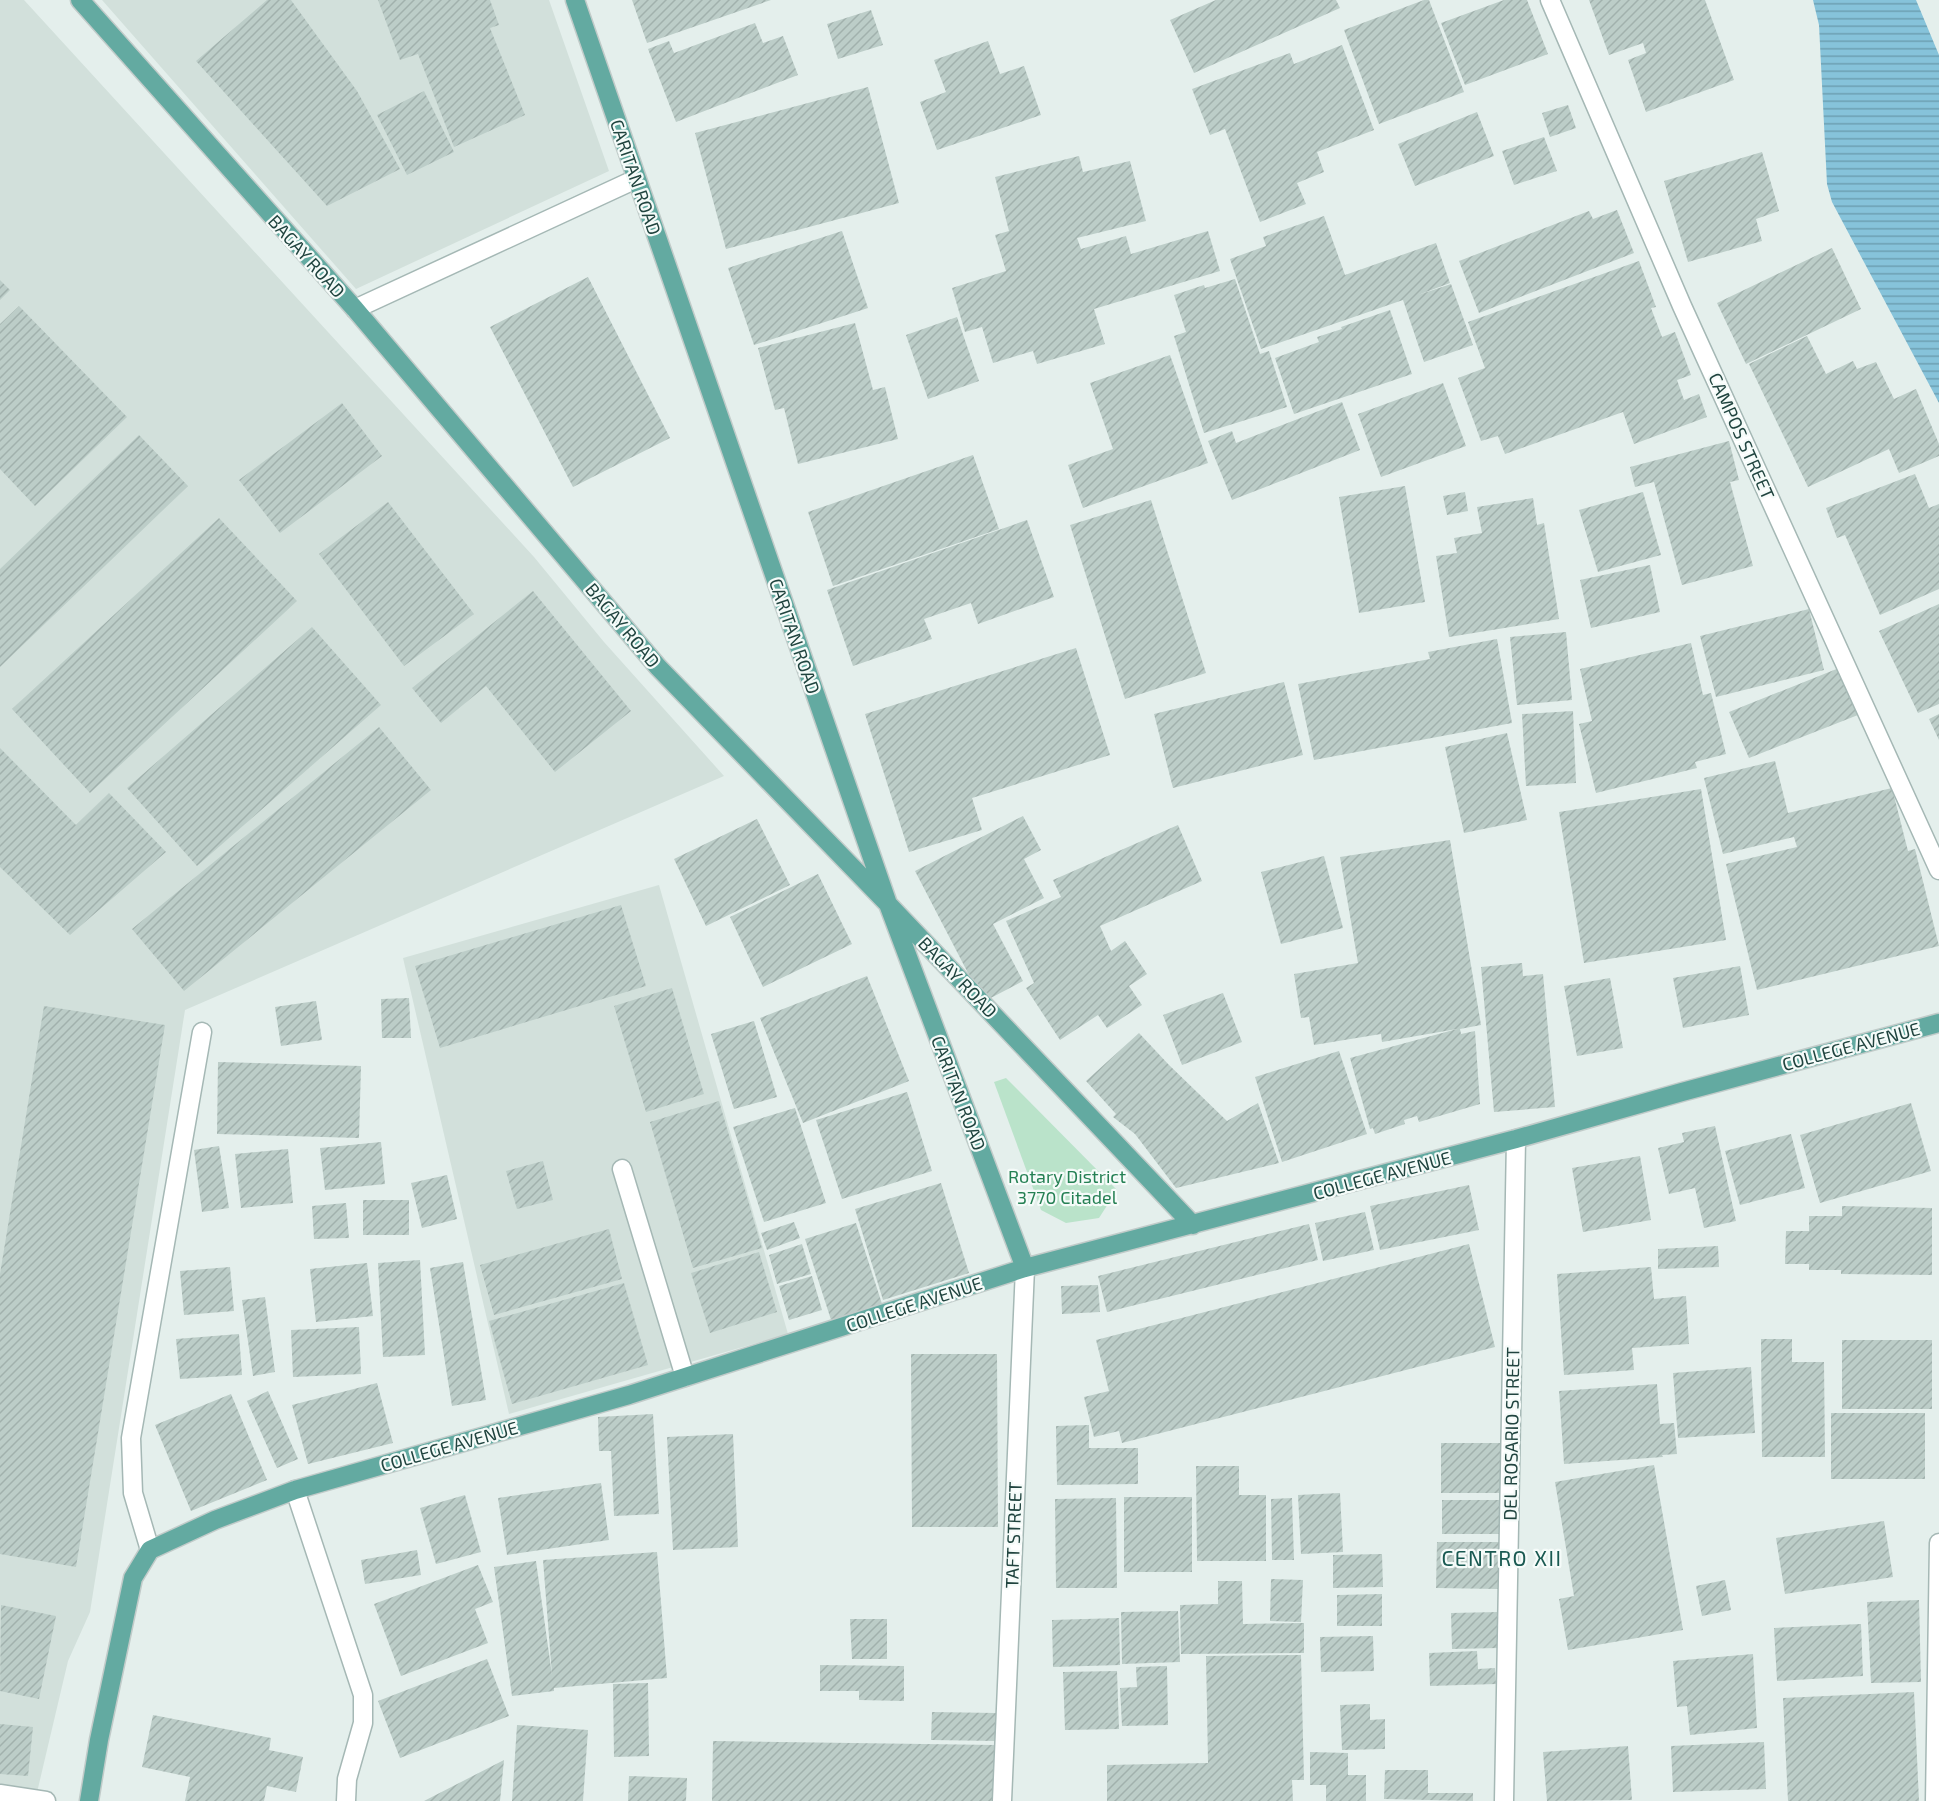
<svg xmlns="http://www.w3.org/2000/svg" width="1939" height="1801" font-family="'Exo 2',sans-serif">
<style>
.built{fill:#d2e0db}
.garden{fill:#bae3ca}
.water{fill:url(#water-rules)}
.building{fill:url(#building-hatch)}
.lines{fill:none;stroke-linecap:round;stroke-linejoin:round}
.minor-casing{stroke:#a5b8b5;stroke-width:21}
.major-casing{stroke:#c1cbc9;stroke-width:21}
.minor{stroke:#fff;stroke-width:18}
.major{stroke:#63aaa1;stroke-width:18}
.labels{text-anchor:middle;dominant-baseline:central;stroke-width:4.5;stroke-linejoin:round;paint-order:stroke}
.street-label{font-size:18px;fill:#20443f;stroke:#f5fbf9}
.park-label{font-size:18px;fill:#258054;stroke:#f5fbf9}
.quarter-label{font-size:21px;letter-spacing:1.5px;fill:#195951;stroke:#f5fbf9}
</style>
<defs>
<pattern id="water-rules" width="6" height="5" patternUnits="userSpaceOnUse" patternTransform="scale(1.5)"><rect width="6" height="5" fill="#86c3da"/><path d="M0 2.5h6" fill="none" stroke="#6da0b2"/></pattern>
<pattern id="building-hatch" width="6" height="6" patternUnits="userSpaceOnUse" patternTransform="scale(1.5)"><rect width="6" height="6" fill="#bccdc8"/><path d="M-1 1l2-2M0 6l6-6M5 7l2-2" fill="none" stroke="#a1b1ad"/></pattern>
</defs>
<rect width="100%" height="100%" fill="#e4efec"/>
<!-- built -->
<path class="built" d="M0,0H24L534,557L604,642L724,776L185,1010L90,1612L68,1661L35,1801H0Z
M102,0H549L609,171L356,289Z
M659,885L788,1334L509,1414L403,958Z"/>
<!-- garden -->
<path class="garden" d="M1006,1078L1117,1190L1099,1218L1066,1223L1041,1210L994,1082Z"/>
<!-- water -->
<path class="water" d="M1813,0H1916L1939,55V403L1832,202L1827,184L1819,25Z"/>
<!-- building -->
<path class="building" d="M267,0H291L357,91L400,169L327,206L196,61Z
M378,0H490L499,25L490,28L525,115L454,147L418,54L400,60Z
M632,0H771L647,43Z
M1216,0H1336L1340,8L1194,73L1170,20Z
M1424,0H1429L1464,92L1379,124L1344,30Z
M1504,0H1527L1548,54L1465,85L1441,23Z
M1589,0H1705L1734,80L1646,112L1628,60L1646,53L1643,43L1609,55Z
M871,10L883,45L838,59L827,24Z
M755,23L763,43L783,36L798,75L676,122L648,49L669,41L674,53Z
M988,41L1000,74L1024,66L1041,115L937,150L920,102L946,92L934,60Z
M1342,45L1374,130L1317,152L1324,172L1297,183L1306,204L1260,222L1225,129L1210,135L1192,89L1290,53L1294,64Z
M868,87L899,203L726,249L695,133Z
M424,91L454,152L407,175L377,115Z
M1568,105L1576,128L1550,137L1542,113Z
M1477,112L1494,156L1415,186L1398,144Z
M1544,137L1557,171L1514,185L1502,151Z
M1762,152L1779,211L1756,219L1762,241L1688,262L1664,181Z
M1079,156L1083,172L1130,161L1146,221L1077,238L1081,249L1126,236L1131,254L1208,231L1220,271L1094,309L1105,344L1037,364L1033,351L993,363L982,327L965,332L952,288L1006,271L995,235L1009,231L995,177Z
M1617,210L1634,253L1479,313L1459,261L1589,211L1593,219Z
M1324,216L1345,275L1436,243L1450,283L1418,295L1451,284L1473,345L1424,362L1403,300L1261,349L1230,259L1266,246L1263,237Z
M842,231L868,308L754,345L728,268Z
M1832,248L1861,309L1746,364L1717,303Z
M1639,261L1656,307L1651,308L1662,337L1675,332L1691,375L1677,380L1684,400L1699,394L1707,417L1634,444L1623,412L1505,454L1498,436L1481,441L1458,378L1485,368L1468,322Z
M588,277L670,438L573,487L490,327Z
M1235,279L1260,354L1269,351L1287,407L1204,433L1174,336L1186,332L1174,295L1204,285L1205,288Z
M0,280L10,290L0,300Z
M19,306L127,417L35,506L0,469V324Z
M1390,310L1412,374L1294,414L1275,358L1319,342L1317,337L1342,329L1341,327Z
M957,317L979,381L928,399L906,335Z
M855,323L873,390L885,387L898,439L798,464L784,408L775,410L758,348Z
M1807,336L1826,374L1853,361L1857,369L1876,362L1894,399L1916,389L1939,444V456L1899,473L1889,449L1808,487L1749,364Z
M1170,355L1208,463L1083,508L1068,465L1113,449L1090,383Z
M1443,383L1466,446L1381,477L1358,414Z
M1342,402L1360,450L1232,500L1208,441L1232,431L1236,443Z
M342,403L382,456L280,533L239,480Z
M139,435L188,486L0,667V569Z
M1729,441L1739,480L1730,482L1753,566L1682,585L1654,482L1635,487L1630,467Z
M973,455L999,529L833,586L808,512Z
M1915,474L1929,508L1939,504V589L1880,615L1845,535L1837,538L1826,508Z
M1405,486L1425,602L1359,613L1339,497Z
M1465,492L1468,511L1447,515L1443,496Z
M1643,492L1661,555L1598,572L1579,510Z
M1533,498L1537,525L1544,523L1559,619L1449,637L1436,556L1457,553L1454,538L1482,533L1477,507Z
M1151,500L1206,673L1125,699L1070,525Z
M388,502L474,614L404,666L319,554Z
M219,518L297,601L90,793L12,709Z
M1027,520L1054,597L978,624L971,603L924,619L932,639L853,666L827,590Z
M1650,565L1660,612L1591,628L1580,580Z
M533,591L631,711L555,772L486,686L441,723L412,688Z
M1939,604V704L1918,713L1879,631Z
M1809,609L1824,670L1716,697L1700,636Z
M312,627L381,705L197,866L127,788Z
M1566,632L1572,700L1517,705L1510,637Z
M1497,639L1512,723L1314,760L1298,684L1430,659L1428,652Z
M1691,643L1703,695L1711,693L1726,754L1695,762L1697,768L1596,793L1579,724L1592,721L1580,669Z
M1076,648L1110,755L972,798L982,830L909,852L865,714Z
M1839,668L1858,715L1749,758L1729,712Z
M1284,682L1303,755L1173,788L1154,714Z
M1573,711L1576,783L1526,786L1522,714Z
M1939,714V740L1929,719Z
M379,727L431,790L184,991L132,929Z
M1507,733L1527,820L1464,833L1445,747Z
M0,748L76,825L109,793L166,852L70,935L0,867Z
M1775,761L1788,813L1892,788L1908,851L1915,849L1939,946L1757,990L1726,864L1797,847L1794,837L1723,854L1704,778Z
M1701,789L1726,940L1584,963L1559,812Z
M1023,816L1041,850L1024,859L1044,898L993,924L1023,981L983,1002L915,871Z
M757,819L790,885L706,926L674,859Z
M1178,825L1202,881L1100,926L1111,951L1125,941L1147,974L1129,986L1142,1005L1107,1028L1098,1015L1060,1040L1026,988L1034,983L1006,921L1061,897L1053,880Z
M1450,840L1481,1025L1460,1029L1461,1034L1475,1031L1480,1104L1419,1122L1417,1116L1404,1120L1405,1124L1375,1134L1373,1128L1370,1129L1350,1058L1457,1029L1382,1042L1381,1034L1314,1045L1309,1017L1301,1018L1294,974L1358,963L1340,857Z
M1324,856L1343,928L1281,944L1261,872Z
M818,874L852,944L763,987L730,917Z
M621,905L646,986L440,1048L415,966Z
M1522,963L1523,976L1543,974L1555,1107L1494,1112L1481,967Z
M1740,966L1749,1015L1683,1028L1673,978Z
M867,976L909,1081L803,1123L760,1018Z
M1610,978L1623,1048L1577,1056L1564,986Z
M672,988L704,1094L646,1112L614,1006Z
M1223,993L1242,1042L1182,1065L1163,1015Z
M409,998L411,1038H382L381,999Z
M316,1001L322,1040L281,1046L275,1007Z
M44,1006L165,1025L76,1567L0,1554V1274Z
M754,1021L777,1097L734,1109L711,1034Z
M1139,1033L1169,1065L1227,1121L1258,1103L1279,1163L1176,1188L1135,1134L1113,1117L1116,1114L1086,1081Z
M1339,1051L1367,1134L1282,1162L1255,1077Z
M218,1062L361,1066L359,1138L217,1134Z
M907,1092L932,1171L842,1199L816,1120Z
M719,1101L762,1248L693,1268L650,1122Z
M1911,1103L1931,1171L1820,1203L1800,1135Z
M795,1108L826,1203L764,1222L733,1127Z
M1715,1126L1736,1221L1704,1228L1695,1188L1669,1194L1658,1148L1684,1142L1682,1133Z
M1791,1134L1805,1188L1740,1205L1725,1151Z
M381,1142L385,1184L325,1190L320,1148Z
M219,1146L229,1208L202,1212L194,1150Z
M288,1149L293,1203L241,1208L235,1154Z
M1640,1156L1651,1220L1583,1232L1572,1168Z
M543,1161L553,1200L517,1209L506,1171Z
M447,1175L457,1219L422,1228L411,1183Z
M941,1183L969,1273L883,1300L855,1209Z
M1469,1185L1479,1230L1380,1250L1370,1206Z
M363,1200H409V1235H363Z
M346,1203L349,1238L314,1239L312,1206Z
M1842,1206L1932,1208V1275L1841,1274V1270H1809V1264H1785L1786,1231H1809V1216H1842Z
M1365,1212L1374,1250L1323,1261L1315,1223Z
M794,1222L800,1238L767,1250L761,1233Z
M856,1223L883,1307L832,1323L805,1239Z
M1309,1224L1318,1260L1107,1312L1098,1276Z
M609,1229L622,1279L494,1315L480,1265Z
M802,1244L811,1274L777,1284L769,1255Z
M1469,1244L1495,1347L1122,1443L1119,1431L1094,1437L1084,1397L1109,1391L1096,1340Z
M1718,1246L1719,1267L1658,1269V1249Z
M759,1252L777,1312L710,1333L691,1273Z
M420,1260L425,1355L383,1357L378,1263Z
M463,1262L486,1400L452,1406L430,1268Z
M367,1263L373,1316L316,1322L310,1269Z
M230,1267L234,1311L184,1315L180,1271Z
M1651,1267L1654,1299L1686,1296L1689,1344L1632,1348L1634,1370L1564,1375L1557,1274Z
M812,1276L822,1310L789,1320L779,1286Z
M624,1283L648,1365L512,1404L489,1321Z
M1098,1285L1100,1312L1062,1314L1061,1286Z
M265,1297L275,1372L253,1376L242,1300Z
M359,1327L361,1374L293,1377L291,1330Z
M239,1334L242,1375L180,1379L176,1339Z
M1761,1339H1792V1362H1824L1825,1457H1762Z
M1842,1340H1932V1409H1842Z
M911,1354H997L998,1527H912Z
M1751,1367L1755,1433L1678,1438L1673,1373Z
M377,1383L393,1443L308,1464L292,1405Z
M1657,1384L1660,1424L1674,1423L1677,1454L1662,1455L1663,1457L1564,1464L1559,1391Z
M268,1391L298,1459L277,1468L247,1401Z
M231,1394L267,1480L191,1511L155,1425Z
M1831,1413H1925V1479H1831Z
M653,1414L659,1514L614,1516L611,1451H599L598,1417Z
M1089,1425V1448H1138V1484L1057,1485L1056,1426Z
M733,1434L738,1547L673,1550L667,1437Z
M1441,1443H1501V1493H1441Z
M1654,1465L1683,1630L1568,1650L1559,1599L1574,1596L1555,1482Z
M1196,1466H1239V1495H1266V1561H1197Z
M601,1483L609,1540L507,1555L498,1498Z
M1340,1493L1343,1552L1301,1554L1298,1495Z
M465,1495L481,1552L436,1564L420,1508Z
M1124,1497H1192V1572H1124Z
M1116,1498L1117,1588H1056L1055,1499Z
M1292,1498L1294,1560H1272L1271,1499Z
M1442,1500H1499V1534H1442Z
M1884,1521L1893,1577L1785,1594L1776,1538Z
M1437,1542H1499L1498,1589L1436,1588Z
M417,1550L421,1575L365,1584L361,1560Z
M657,1552L667,1678L554,1688V1691L512,1696L494,1567L536,1561L552,1675L543,1560Z
M1382,1554L1383,1587L1333,1588V1555Z
M478,1565L493,1602L475,1609L488,1643L401,1676L374,1604Z
M1271,1579L1303,1580L1301,1622L1270,1621Z
M1725,1580L1731,1610L1702,1616L1696,1586Z
M1218,1581H1242L1243,1624L1304,1623V1653L1181,1654L1180,1605L1218,1604Z
M1382,1594V1626H1337V1595Z
M1919,1600L1921,1682L1871,1683L1867,1602Z
M1,1605L56,1616L39,1699L0,1691Z
M1178,1611L1180,1662L1122,1664L1121,1612Z
M1498,1612L1499,1648L1452,1649L1451,1613Z
M1119,1618L1120,1665L1053,1667L1052,1620Z
M850,1619H887V1659H852Z
M1861,1624L1863,1676L1777,1681L1774,1628Z
M1373,1636L1374,1671L1321,1672L1320,1637Z
M1477,1651L1478,1669L1495,1668L1496,1684L1430,1686L1429,1653Z
M1753,1654L1757,1728L1690,1735L1687,1706L1677,1707L1673,1661Z
M1301,1655L1304,1780H1292L1293,1801H1107V1765L1208,1763L1206,1656Z
M487,1659L509,1716L400,1758L378,1701Z
M820,1665L904,1666V1701L859,1700V1691H820Z
M1167,1666L1168,1725L1122,1726L1120,1688L1137,1687L1136,1667Z
M1117,1671L1119,1729L1065,1730L1063,1672Z
M648,1683L649,1756L614,1757L613,1684Z
M1914,1692L1919,1801H1788L1783,1698Z
M1370,1704V1720L1385,1719V1749L1342,1750L1340,1705Z
M932,1712L996,1713L995,1741L931,1740Z
M153,1715L271,1738L269,1750L303,1757L296,1792L267,1786L264,1801H185L190,1777L142,1767Z
M0,1724L33,1727L28,1776L0,1774Z
M517,1725L588,1730L583,1801H512Z
M713,1741L995,1745V1801H712Z
M1764,1742L1766,1789L1673,1792L1671,1746Z
M1628,1746L1632,1800L1547,1801L1543,1752Z
M1310,1752L1348,1753V1775H1366V1801H1326V1785H1310Z
M504,1760L500,1801H424Z
M1385,1770H1428V1793H1473V1801L1384,1799Z
M629,1776L687,1778L686,1801H628Z"/>
<g class="lines">
<defs>
<path id="minor" d="M1550,0L1682,306L1939,870
M355,309L636,179
M622,1169L685,1377
M295,1490L363,1695V1723L347,1779L346,1801
M150,1550L133,1493L131,1438L202,1032
M0,1794L46,1801
M1002,1801L1025,1268
M1504,1801L1516,1139
M1935,1801L1939,1543"/>
<path id="major" d="M80,0L355,309L658,667L888,904L1193,1225
M575,0L888,904L1025,1268
M89,1801L99,1740L133,1578L150,1550L215,1520L295,1490L629,1395L1025,1268L1516,1139L1682,1092L1939,1023"/>
</defs>
<!-- minor casing -->
<use href="#minor" class="minor-casing"/>
<!-- major casing -->
<use href="#major" class="major-casing"/>
<!-- minor -->
<use href="#minor" class="minor"/>
<!-- major -->
<use href="#major" class="major"/>
</g>
<g class="labels">
<!-- street labels -->
<g class="street-label">
<text transform="translate(636 177) rotate(71)">CARITAN ROAD</text>
<text transform="translate(307 256) rotate(48)">BAGAY ROAD</text>
<text transform="translate(1742 436) rotate(66)">CAMPOS STREET</text>
<text transform="translate(623 625) rotate(50)">BAGAY ROAD</text>
<text transform="translate(795 636) rotate(71)">CARITAN ROAD</text>
<text transform="translate(958 977) rotate(46)">BAGAY ROAD</text>
<text transform="translate(1851 1046) rotate(-15)">COLLEGE AVENUE</text>
<text transform="translate(959 1093) rotate(69)">CARITAN ROAD</text>
<text transform="translate(1382 1175) rotate(-15)">COLLEGE AVENUE</text>
<text transform="translate(914 1304) rotate(-18)">COLLEGE AVENUE</text>
<text transform="translate(1511 1434) rotate(-89)">DEL ROSARIO STREET</text>
<text transform="translate(449 1446) rotate(-16)">COLLEGE AVENUE</text>
<text transform="translate(1013 1535) rotate(-88)">TAFT STREET</text>
</g>
<!-- park labels -->
<g class="park-label">
<text x="1067" y="1176">Rotary District<tspan x="1067" dy="21">3770 Citadel</tspan></text>
</g>
<!-- quarter labels -->
<g class="quarter-label">
<text x="1502" y="1557">CENTRO XII</text>
</g>
</g>
</svg>
